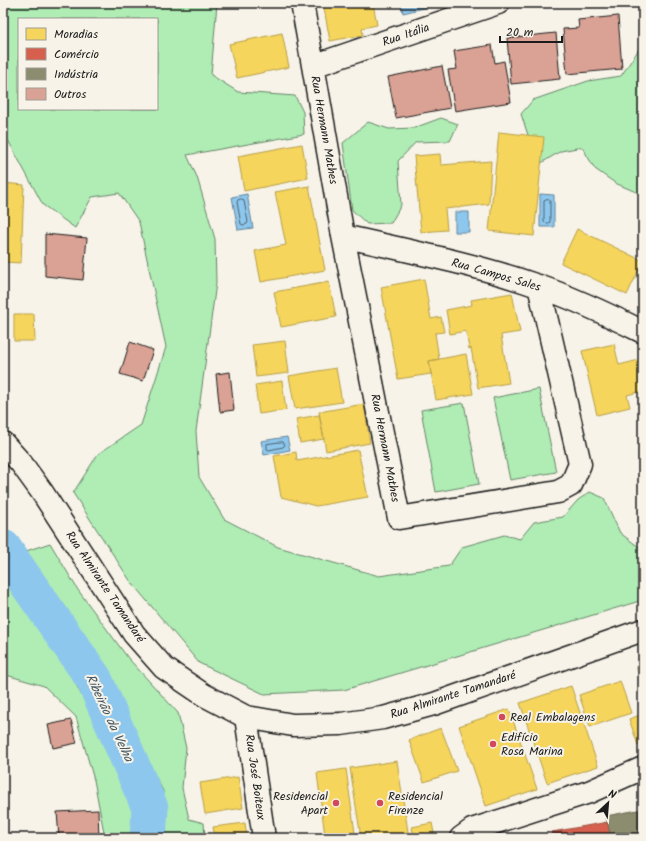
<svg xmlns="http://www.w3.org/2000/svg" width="646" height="841" font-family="Kalam,sans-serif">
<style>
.green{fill:#afedb4;stroke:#668468;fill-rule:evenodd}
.water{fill:#8ec7ed;stroke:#608399}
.homes{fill:#f6d55c;stroke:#b59e49}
.shops{fill:#d6604d;stroke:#9e4c3e}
.industry{fill:#8c8c6e;stroke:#6a6a55}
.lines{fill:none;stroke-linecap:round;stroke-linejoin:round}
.shore{stroke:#4a6070;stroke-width:1}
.river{stroke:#8ec7ed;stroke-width:37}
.building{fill:#daa294;stroke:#1c1c1c}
.minor-casing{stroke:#1c1c1c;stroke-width:25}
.major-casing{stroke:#1c1c1c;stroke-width:25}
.minor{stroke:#f7f3e8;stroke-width:22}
.major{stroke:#f7f3e8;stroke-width:22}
.poi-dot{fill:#d1495b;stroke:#f7f3e8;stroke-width:1.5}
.labels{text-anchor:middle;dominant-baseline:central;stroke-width:4;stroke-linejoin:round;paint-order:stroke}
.street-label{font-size:12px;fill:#1c1c1c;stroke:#f7f3e8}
.poi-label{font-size:12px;fill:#1c1c1c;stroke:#f7f3e8;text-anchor:start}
.water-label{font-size:13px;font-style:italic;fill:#445865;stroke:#f7f3e8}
</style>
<rect width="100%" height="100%" fill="#f7f3e8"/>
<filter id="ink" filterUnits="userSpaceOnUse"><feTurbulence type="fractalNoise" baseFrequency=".025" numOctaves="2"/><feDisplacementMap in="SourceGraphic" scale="8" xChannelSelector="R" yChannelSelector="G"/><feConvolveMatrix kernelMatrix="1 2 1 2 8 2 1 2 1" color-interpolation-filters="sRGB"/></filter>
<g filter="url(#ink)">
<!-- green -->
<path class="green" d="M3,3H217L211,75L238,92L295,96L303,112L304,134L187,155L197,177L215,239L216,283L196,431L199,477L224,519L278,547L379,576L449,566L462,547L504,535L520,539L534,522L563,517L578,500L590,492L604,498L620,533L643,550V600L344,690L264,694L199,663L131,582L73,493L98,454L141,425L166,347L139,222L119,193L92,197L75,228L43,205L3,131ZM19,19H157V109H19Z
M641,46H643V195L615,183L595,169L582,147L561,151L538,165L521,114L533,100L588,81L621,76Z
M441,118L458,124L450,141L416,142L398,161L401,205L391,223L367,224L352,210L343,143L368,122L389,129L414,128Z
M539,389L556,472L510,480L493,398Z
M464,403L479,484L436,492L421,410Z
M50,543L78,590L128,658L178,713L186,748L182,788L189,819L204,823L205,838H162L163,791L126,719L70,615L51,603L17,554Z
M3,572L68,669L98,727L134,812L132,838H105L94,780L76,717L44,686L3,674Z"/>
<!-- water -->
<path class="water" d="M401,3H431L432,6L403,13Z
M247,194L253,228L238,230L232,197Z
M540,194L554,195V227H540Z
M455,212H469V232H455Z
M287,437L290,450L264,455L261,441Z"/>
<!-- homes -->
<path class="homes" d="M323,3H373L377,25L362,28L363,35L330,41Z
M282,33L289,67L237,78L229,44Z
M499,132L544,137L534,236L489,231Z
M302,144L308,178L244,191L238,156Z
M440,154L441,165L491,161L489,204L445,209L447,230L421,232L414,156Z
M3,183L24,185L21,263L3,262Z
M309,186L325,270L261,282L255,251L286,245L275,192Z
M577,229L643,261L627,295L561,263Z
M424,279L431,319L441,317L444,332L435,333L439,359L429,361L431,374L398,379L381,287Z
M329,282L336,317L281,327L274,292Z
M512,293L520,332L501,335L509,383L478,388L471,348L469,349L466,331L450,334L446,310L472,305L471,300Z
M14,314H34L35,341H14Z
M285,341L289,373L256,377L252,345Z
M614,344L619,365L643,359V391L627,395L630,407L597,415L582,351Z
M466,354L473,394L436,400L429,361Z
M336,368L342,402L295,409L289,376Z
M282,381L286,410L259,414L255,385Z
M364,404L370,443L326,451L319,412Z
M319,415L324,439L300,443L296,419Z
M358,450L368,497L316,506L281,497L274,456L296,452L297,461Z
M643,664V687L636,666Z
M620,681L631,713L590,727L579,695Z
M571,686L598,766L547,783L520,703Z
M509,709L537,789L486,806L459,726Z
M643,714V743L638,745L629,719Z
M441,728L457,771L424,782L409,740Z
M397,761L409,838H361L350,768Z
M346,769L355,833L325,836L317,773Z
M238,777L243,808L205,814L200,783Z
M245,823L247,838H215L213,827Z
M432,823L435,838H414L412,827Z"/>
<!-- shops -->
<path class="shops" d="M608,822L611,838H553L552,832Z"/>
<!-- industry -->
<path class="industry" d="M643,809V838H611L606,816Z"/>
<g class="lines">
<!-- shore -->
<path class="shore" d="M242,199L244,201L248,222L247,224L243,225L241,224L237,202L238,200Z
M549,199L550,200V222L549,223H546L544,221V200L546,199Z
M283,442L285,445L283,447L269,450L267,449V444Z"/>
<!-- river -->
<path class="river" d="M3,548L94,679L150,808L148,838"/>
</g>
<!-- building -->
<path class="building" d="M618,16L622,69L567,74L563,29L579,28L578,20Z
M556,33L560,79L511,84L507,38Z
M492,45L495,63L504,61L511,102L455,111L448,70L457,69L454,51Z
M442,66L450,108L396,118L388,77Z
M45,234L87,238L83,280L45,276Z
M130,342L153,350L143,381L120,374Z
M230,372L234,410L220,412L216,374Z
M71,720L77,743L53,748L48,725Z
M98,810L99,838H59L57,812Z"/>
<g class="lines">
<defs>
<path id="minor" d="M302,3L343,236L399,518L558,492L571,485L580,464L539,286
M313,66L498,3
M343,236C408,251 475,264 538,286C574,298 609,315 643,332
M246,717L264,838
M461,838L472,830L589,792L643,768"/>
<path id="major" d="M3,443L21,463L42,492L134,634L164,668L204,695L246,717L293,725L341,724L383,718L434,704L643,630"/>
</defs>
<!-- minor casing -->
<use href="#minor" class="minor-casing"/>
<!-- major casing -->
<use href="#major" class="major-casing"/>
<!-- minor -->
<use href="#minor" class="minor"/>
<!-- major -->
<use href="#major" class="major"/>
</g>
</g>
<!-- markers -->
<g class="poi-dot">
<circle cx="502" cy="717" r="4"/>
<circle cx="493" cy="744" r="4"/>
<circle cx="336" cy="803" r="4"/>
<circle cx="380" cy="803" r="4"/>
</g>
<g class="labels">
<!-- street labels -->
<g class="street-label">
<text transform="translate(406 35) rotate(-19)">Rua Itália</text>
<text transform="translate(324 130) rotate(80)">Rua Hermann Mathes</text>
<text transform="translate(496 275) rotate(16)">Rua Campos Sales</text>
<text transform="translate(385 448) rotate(79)">Rua Hermann Mathes</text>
<text transform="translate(105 587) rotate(56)">Rua Almirante Tamandaré</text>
<text transform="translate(453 695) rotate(-18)">Rua Almirante Tamandaré</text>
<text transform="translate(255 777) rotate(82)">Rua José Boiteux</text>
</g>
<!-- poi labels -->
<g class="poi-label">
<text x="510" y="717">Real Embalagens</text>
<text x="501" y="737">Edifício<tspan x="501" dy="14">Rosa Marina</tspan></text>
<text x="328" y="796" text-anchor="end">Residencial<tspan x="328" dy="14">Apart</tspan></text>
<text x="388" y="796">Residencial<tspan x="388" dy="14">Firenze</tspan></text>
</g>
<!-- water labels -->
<g class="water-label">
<text transform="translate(109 718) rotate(65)">Ribeirão da Velha</text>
</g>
</g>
<!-- margin -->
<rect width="646" height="841" fill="none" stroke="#f7f3e8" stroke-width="16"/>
<rect x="8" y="8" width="630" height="825" fill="none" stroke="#1c1c1c" stroke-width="1.5" filter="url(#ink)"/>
<!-- legend -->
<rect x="18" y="18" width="140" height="92" fill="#f7f3e8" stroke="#9f9d96"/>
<rect x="26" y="28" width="20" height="12" fill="#f6d55c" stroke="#9f9d96"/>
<text x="54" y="38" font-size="12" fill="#1c1c1c">Moradias</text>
<rect x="26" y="48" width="20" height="12" fill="#d6604d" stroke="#9f9d96"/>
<text x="54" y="58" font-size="12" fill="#1c1c1c">Comércio</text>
<rect x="26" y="68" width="20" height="12" fill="#8c8c6e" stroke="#9f9d96"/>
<text x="54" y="78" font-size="12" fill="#1c1c1c">Indústria</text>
<rect x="26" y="88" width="20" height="12" fill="#daa294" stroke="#9f9d96"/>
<text x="54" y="98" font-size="12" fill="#1c1c1c">Outros</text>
<!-- north arrow -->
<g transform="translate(608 803) rotate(26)" stroke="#f7f3e8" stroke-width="3" paint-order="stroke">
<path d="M0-3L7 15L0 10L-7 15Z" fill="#1c1c1c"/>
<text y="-6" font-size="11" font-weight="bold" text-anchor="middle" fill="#1c1c1c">N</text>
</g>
<!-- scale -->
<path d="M500 36v6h62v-6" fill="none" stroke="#1c1c1c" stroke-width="2"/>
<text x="506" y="36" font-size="12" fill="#1c1c1c" stroke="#f7f3e8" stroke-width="3" paint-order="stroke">20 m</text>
</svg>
